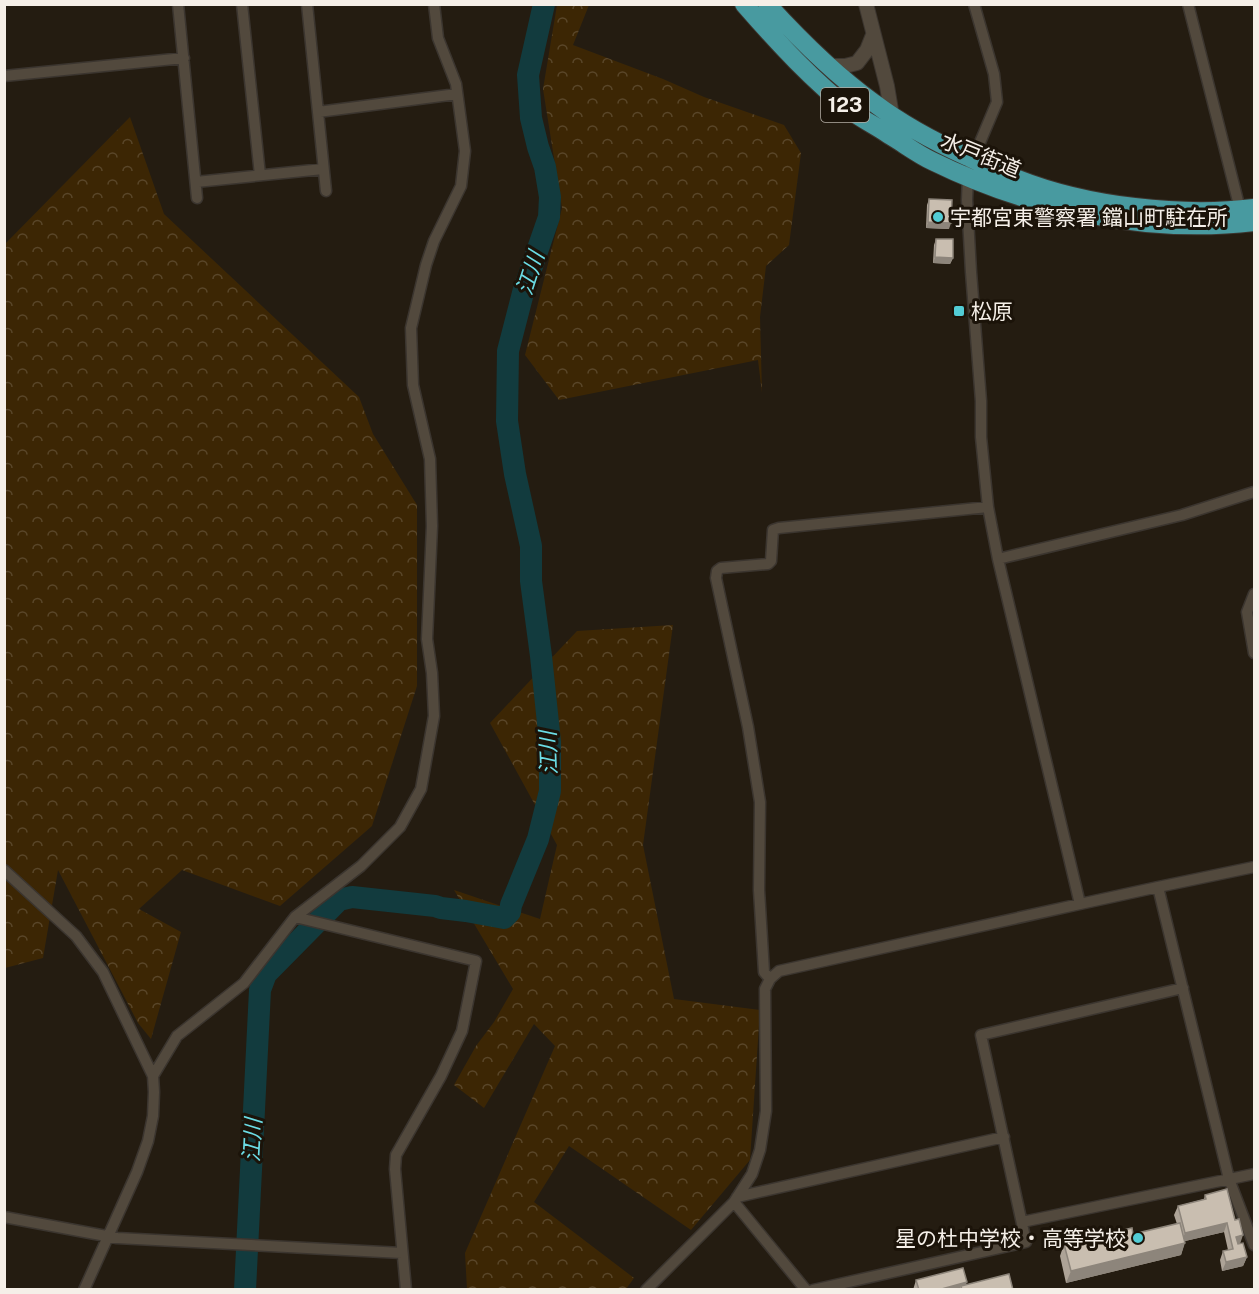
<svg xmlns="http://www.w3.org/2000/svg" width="1259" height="1294" font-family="'Public Sans','Noto Sans JP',sans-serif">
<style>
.forest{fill:url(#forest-crowns)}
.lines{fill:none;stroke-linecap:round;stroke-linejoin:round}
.river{stroke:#123b3e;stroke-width:22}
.minor-casing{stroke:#3b352f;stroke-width:13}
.tertiary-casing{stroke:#3b352f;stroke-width:16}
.trunk-casing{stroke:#3b352f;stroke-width:20}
.minor{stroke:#52493d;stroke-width:10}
.tertiary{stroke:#52493d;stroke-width:14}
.trunk{stroke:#489aa0;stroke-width:18}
.wall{fill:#ada397}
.shaded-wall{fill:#8d857b}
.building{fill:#c9beb0;stroke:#8d857b;stroke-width:1.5}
.poi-dot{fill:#52ccd5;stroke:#1b1309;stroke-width:2}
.labels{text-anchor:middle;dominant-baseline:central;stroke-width:6;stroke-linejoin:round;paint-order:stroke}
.shield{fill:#1b1309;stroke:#b4ada5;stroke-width:1.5}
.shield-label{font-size:20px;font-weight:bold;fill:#f5efe8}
.street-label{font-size:21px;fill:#f5efe8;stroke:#1b1309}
.poi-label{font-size:21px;fill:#f5efe8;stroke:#1b1309;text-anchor:start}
.water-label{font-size:22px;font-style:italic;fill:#6bdde6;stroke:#1b1309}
</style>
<defs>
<pattern id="forest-crowns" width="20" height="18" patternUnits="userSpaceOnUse" patternTransform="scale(1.5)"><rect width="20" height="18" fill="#3c2604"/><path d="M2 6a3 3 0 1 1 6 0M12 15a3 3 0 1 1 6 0" fill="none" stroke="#594629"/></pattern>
</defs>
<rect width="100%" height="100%" fill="#241c11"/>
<!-- forest -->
<path class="forest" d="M557,5H589L573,45L663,79L704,97L784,125L801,153L789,245L766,266L760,317L762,393L758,360L559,400L525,355L562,208L543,89Z
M130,117L164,214L359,397L373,434L417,505V686L372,826L280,906L182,870L139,909L181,932L151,1039L138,1023L58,870L43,958L5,968L4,245Z
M673,625L643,845L674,999L760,1010L750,1160L691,1230L569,1146L534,1202L634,1278L626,1289H467L465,1253L555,1046L534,1024L484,1108L454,1085L476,1046L494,1022L513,989L454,890L540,919L557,845L490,723L577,631Z"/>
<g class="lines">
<!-- river -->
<path class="river" d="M245,1290L260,990L266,974L339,900L352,897L435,906L441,908L466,911L504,918L510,912L511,905L538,839L550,791V742L541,656L531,581V546L515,474L507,421L508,351L524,289L549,217L550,197L545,167L538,147L531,118L528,75L544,4"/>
<defs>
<path id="minor" d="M178,4L197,198
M242,4L260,175
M307,4L326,191
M974,4L994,74L997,102L973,159L968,176L967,200L971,272L981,401V437L988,507L998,559L1080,904L1158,887L1229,1179L1254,1245
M1188,4L1240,209
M4,76L184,58
M318,112L457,94
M196,182L323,169
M998,559L1182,515L1254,492
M1254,594L1247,612L1254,653
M4,870L76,936L103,972L153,1076L154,1092L153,1116L148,1141L137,1172L84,1290
M1158,887L1254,867
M295,917L476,961L462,1031L441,1076L396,1155L395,1169L406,1290
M770,979L764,972L759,890L760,802L748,727L716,578L717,571L721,568L768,564L771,561L773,530L779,528L988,507
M153,1076L177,1036L244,983L295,917L361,866L400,827L421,789L434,716L432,673L427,639L432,526L430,459L413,385L411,328L426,265L434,241L461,186L465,151L456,84L438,38L434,4
M737,1197L1004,1137
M734,1202L806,1290
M4,1217L117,1238L402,1253
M1022,1222L1254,1174
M646,1290L734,1202L752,1174L760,1150L766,1111L765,989L770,979L779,971L1080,904
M813,1290L1026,1242L981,1035L1183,988"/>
<path id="tertiary" d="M866,4L887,86L892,116L890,119
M830,66H845L857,63L867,50L873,35"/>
<path id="trunk" d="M744,4C778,43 813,81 854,113C865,121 878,127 889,135C903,143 917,154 932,161C1030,209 1145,235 1254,222
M767,4C799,39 835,75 874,103C903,125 935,142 968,157C984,165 1001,173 1018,179C1086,206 1182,217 1254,208"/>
</defs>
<!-- minor casing -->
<use href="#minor" class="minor-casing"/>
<!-- tertiary casing -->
<use href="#tertiary" class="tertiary-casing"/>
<!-- trunk casing -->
<use href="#trunk" class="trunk-casing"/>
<!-- minor -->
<use href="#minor" class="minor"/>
<!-- tertiary -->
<use href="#tertiary" class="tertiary"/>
<!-- trunk -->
<use href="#trunk" class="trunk"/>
</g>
<!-- wall -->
<path class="wall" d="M929,199L949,229L926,228L927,205Z
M936,239L953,258L950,264L933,263L934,245Z
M1227,1189L1240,1244L1247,1257L1243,1266L1222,1271L1220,1260L1223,1251L1228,1250L1224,1232L1185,1241L1181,1255L1066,1283L1060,1256L1064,1244L1133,1234L1177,1224L1174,1215L1178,1206L1204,1199L1205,1195Z
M916,1280L966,1285L1013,1290H913Z"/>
<!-- shaded-wall -->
<path class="shaded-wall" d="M928,222L951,223L949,229L926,228Z
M935,257L953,258L950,264L933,263Z
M1227,1223L1224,1232L1181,1242L1185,1233Z
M1243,1235L1240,1244L1233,1246L1236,1237Z
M1185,1243L1181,1255L1066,1283L1071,1271Z
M1247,1257L1243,1266L1222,1271L1226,1262Z
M967,1282L964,1290L961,1286L959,1290H938Z"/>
<!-- building -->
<path class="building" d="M929,199L952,200L951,223L928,222Z
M936,239H953V258L935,257Z
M1227,1189L1235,1220L1239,1219L1243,1235L1236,1237L1238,1244L1243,1243L1247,1257L1226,1262L1223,1251L1233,1249L1227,1223L1185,1233L1178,1206L1206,1199L1205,1195Z
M1180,1223L1185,1243L1071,1271L1064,1244L1132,1228L1133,1234Z
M963,1268L967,1282L938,1290H919L916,1280Z
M1009,1274L1013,1290H962L961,1286Z"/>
<!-- markers -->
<g class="poi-dot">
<circle cx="938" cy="217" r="6"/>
<rect x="953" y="305" width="12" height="12" rx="3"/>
<circle cx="1138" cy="1238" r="6"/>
</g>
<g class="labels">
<!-- shield labels -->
<rect class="shield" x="821" y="88" width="48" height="34" rx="4.5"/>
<g class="shield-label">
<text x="845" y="105">123</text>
</g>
<!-- street labels -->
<g class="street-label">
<text transform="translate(981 155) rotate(22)">水戸街道</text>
</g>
<!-- poi labels -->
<g class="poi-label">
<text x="950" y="217">宇都宮東警察署 鐺山町駐在所</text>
<text x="971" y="311">松原</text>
<text x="1126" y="1238" text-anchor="end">星の杜中学校・高等学校</text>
</g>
<!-- water labels -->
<g class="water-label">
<text transform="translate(530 273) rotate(-72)">江川</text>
<text transform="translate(548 753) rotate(-92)">江川</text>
<text transform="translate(252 1140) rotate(-87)">江川</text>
</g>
</g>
<!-- border -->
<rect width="1259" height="1294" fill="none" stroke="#f5efe8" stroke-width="12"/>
</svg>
